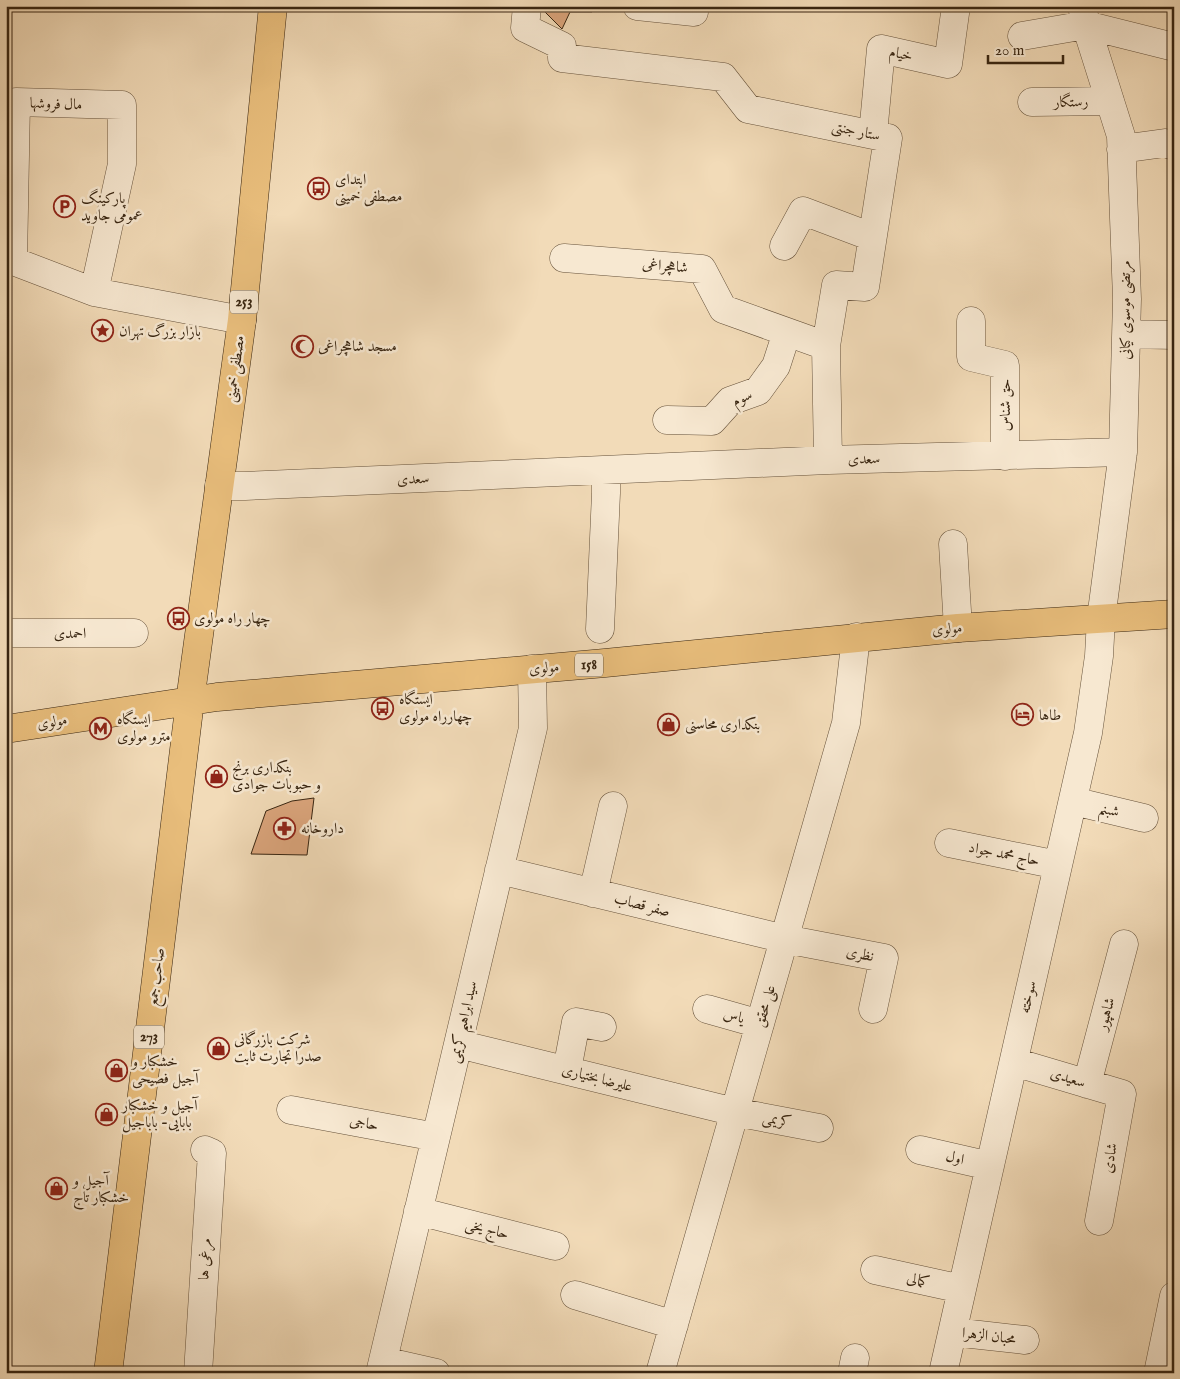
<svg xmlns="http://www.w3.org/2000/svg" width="1180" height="1379" font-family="'IM FELL English',Amiri,serif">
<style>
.building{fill:#dba57c;stroke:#382511}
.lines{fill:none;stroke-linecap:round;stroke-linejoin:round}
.minor-casing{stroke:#66523b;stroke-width:29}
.primary-casing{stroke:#382511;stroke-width:29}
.minor{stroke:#f7e8d1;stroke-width:28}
.primary{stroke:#e9be7c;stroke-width:28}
.labels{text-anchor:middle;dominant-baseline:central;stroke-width:5;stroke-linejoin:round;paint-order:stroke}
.shield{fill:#f7e8d1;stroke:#71604b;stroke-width:1}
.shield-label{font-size:14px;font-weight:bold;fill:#382511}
.street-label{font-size:15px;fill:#382511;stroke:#f7e8d1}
.poi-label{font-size:15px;fill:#382511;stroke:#f7e8d1;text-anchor:start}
</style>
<rect width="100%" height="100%" fill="#f2dbb8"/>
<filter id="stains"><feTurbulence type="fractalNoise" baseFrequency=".004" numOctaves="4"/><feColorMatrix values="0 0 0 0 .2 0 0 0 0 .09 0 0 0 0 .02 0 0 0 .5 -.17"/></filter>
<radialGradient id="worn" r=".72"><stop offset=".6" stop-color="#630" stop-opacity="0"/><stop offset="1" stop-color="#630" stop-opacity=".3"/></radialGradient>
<!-- building -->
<path class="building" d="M539,6H593L592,12H570L562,29Z
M314,798L307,855L251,854L266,811L292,801Z"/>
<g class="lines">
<defs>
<path id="minor" d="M527,6L525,28L562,46V58L723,77L748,109L888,138L865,287L836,285L826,346L828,460
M637,6L694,12
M1022,36L1086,25L1174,47
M1032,102L1110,101
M873,134L881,49L948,64L956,6
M1121,149L1165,143L1174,146
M784,246L803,211L872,237
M564,258L702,269L723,309L826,346
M94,292L122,164V105L16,102L13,261L94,292L242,320
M971,321V357L1005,365V456
M1127,334L1174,335
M667,420L712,421L730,401L758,391L776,366L787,332
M219,486H245L828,460L1123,452
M953,544L958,628
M600,629L606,493V470
M6,633H134
M1073,801L1144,818
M949,843L1058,865
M499,870L785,939L884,958L873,1009
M593,893L613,806
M707,1009L760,1024
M458,1044L735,1112L819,1128
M1014,1062L1122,1094L1099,1221
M567,1070L576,1022L602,1027
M1087,1084L1124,944
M291,1110L436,1137
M920,1150L990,1166
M418,1211L555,1246
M875,1270L962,1289
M575,1295L674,1325
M953,1332L1025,1340
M383,1361L436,1373
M198,1373L212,1153L205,1150
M380,1373L533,728L532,669
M660,1373L846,723L856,637
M852,1373L855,1358
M943,1373L1088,733L1099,656L1101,619L1123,452L1127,299L1121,136L1086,25L1082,6
M1158,1373L1174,1296"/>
<path id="primary" d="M6,729L217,697L605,663L958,628L1174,614
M108,1373L190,701L242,320L273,6"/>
</defs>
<!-- minor casing -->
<use href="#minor" class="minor-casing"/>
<!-- primary casing -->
<use href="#primary" class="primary-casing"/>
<!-- minor -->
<use href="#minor" class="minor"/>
<!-- primary -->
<use href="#primary" class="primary"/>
</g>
<!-- icons -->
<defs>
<symbol id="bus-ring" viewBox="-11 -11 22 22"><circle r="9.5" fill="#f7e8d1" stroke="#8f2418" stroke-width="1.5"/><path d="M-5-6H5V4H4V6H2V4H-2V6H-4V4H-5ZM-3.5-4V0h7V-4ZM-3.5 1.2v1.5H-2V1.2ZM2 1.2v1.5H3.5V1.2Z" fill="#8f2418"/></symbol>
<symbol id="parking-ring" viewBox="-11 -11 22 22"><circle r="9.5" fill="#f7e8d1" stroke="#8f2418" stroke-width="1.5"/><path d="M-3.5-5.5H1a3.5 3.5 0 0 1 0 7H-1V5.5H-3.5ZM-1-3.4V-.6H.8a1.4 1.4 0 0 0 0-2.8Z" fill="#8f2418"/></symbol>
<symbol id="sight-ring" viewBox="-11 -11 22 22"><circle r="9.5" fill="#f7e8d1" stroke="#8f2418" stroke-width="1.5"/><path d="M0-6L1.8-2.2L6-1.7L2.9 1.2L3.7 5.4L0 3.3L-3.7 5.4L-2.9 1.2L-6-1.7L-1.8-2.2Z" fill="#8f2418"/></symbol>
<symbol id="mosque-ring" viewBox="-11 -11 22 22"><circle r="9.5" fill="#f7e8d1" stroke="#8f2418" stroke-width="1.5"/><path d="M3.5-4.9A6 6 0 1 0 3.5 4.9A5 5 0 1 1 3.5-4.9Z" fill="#8f2418"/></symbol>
<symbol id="hotel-ring" viewBox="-11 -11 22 22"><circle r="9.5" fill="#f7e8d1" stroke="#8f2418" stroke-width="1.5"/><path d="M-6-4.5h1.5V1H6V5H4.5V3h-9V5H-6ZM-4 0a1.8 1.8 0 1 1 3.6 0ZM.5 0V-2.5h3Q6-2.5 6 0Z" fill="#8f2418"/></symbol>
<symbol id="shop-ring" viewBox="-11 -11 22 22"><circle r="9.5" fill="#f7e8d1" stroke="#8f2418" stroke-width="1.5"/><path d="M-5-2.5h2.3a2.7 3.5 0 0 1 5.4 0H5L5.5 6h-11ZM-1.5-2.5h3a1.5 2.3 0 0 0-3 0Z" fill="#8f2418"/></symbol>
<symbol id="metro-ring" viewBox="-11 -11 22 22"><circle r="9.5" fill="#f7e8d1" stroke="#8f2418" stroke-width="1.5"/><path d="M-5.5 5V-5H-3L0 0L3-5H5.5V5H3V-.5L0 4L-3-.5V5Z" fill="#8f2418"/></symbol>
<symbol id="pharmacy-ring" viewBox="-11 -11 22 22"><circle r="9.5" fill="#f7e8d1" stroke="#8f2418" stroke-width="1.5"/><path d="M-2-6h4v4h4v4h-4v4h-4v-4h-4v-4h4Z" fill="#8f2418"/></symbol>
</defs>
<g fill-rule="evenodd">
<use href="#bus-ring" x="306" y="176" width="25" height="25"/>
<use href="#parking-ring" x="52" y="194" width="25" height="25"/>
<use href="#sight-ring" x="90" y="318" width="25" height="25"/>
<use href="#mosque-ring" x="290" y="334" width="25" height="25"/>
<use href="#bus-ring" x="166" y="606" width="25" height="25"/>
<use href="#bus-ring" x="370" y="696" width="25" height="25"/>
<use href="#hotel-ring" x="1010" y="702" width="25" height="25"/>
<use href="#shop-ring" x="656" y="712" width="25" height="25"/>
<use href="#metro-ring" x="88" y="716" width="25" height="25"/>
<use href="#shop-ring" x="204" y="764" width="25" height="25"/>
<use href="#pharmacy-ring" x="272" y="816" width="25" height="25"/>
<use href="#shop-ring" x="206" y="1036" width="25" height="25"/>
<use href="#shop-ring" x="104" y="1058" width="25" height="25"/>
<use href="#shop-ring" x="94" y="1102" width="25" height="25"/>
<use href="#shop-ring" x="44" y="1176" width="25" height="25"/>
</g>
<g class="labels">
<!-- shield labels -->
<g class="shield">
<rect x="230" y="290.5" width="28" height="23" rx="4"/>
<rect x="575" y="653.5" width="28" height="23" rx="4"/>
<rect x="134" y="1025.5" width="30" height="23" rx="4"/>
</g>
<g class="shield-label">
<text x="244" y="302">253</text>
<text x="589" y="665">158</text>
<text x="149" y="1037">273</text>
</g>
<!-- street labels -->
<g class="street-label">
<text transform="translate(901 54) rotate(12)">خیام</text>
<text transform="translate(1071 102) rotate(-1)">رستگار</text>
<text transform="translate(56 104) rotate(2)">مال فروشها</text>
<text transform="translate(856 131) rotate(12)">ستار جنتی</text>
<text transform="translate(665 266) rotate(5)">شاهچراغی</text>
<text transform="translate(1125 310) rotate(-90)">مرتضی موسوی کیانی</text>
<text transform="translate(235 369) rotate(-82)">مصطفی خمینی</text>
<text transform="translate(742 398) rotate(-25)">سوم</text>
<text transform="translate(1005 405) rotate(-90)">حق شناس</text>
<text transform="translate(864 459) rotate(-1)">سعدی</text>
<text transform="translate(413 479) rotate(-3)">سعدی</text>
<text transform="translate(947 629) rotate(-5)">مولوی</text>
<text x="70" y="633">احمدی</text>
<text transform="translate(544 668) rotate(-5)">مولوی</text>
<text transform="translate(52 722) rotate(-9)">مولوی</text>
<text transform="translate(1109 810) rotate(13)">شبنم</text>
<text transform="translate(1004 854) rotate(11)">حاج محمد جواد</text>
<text transform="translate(642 905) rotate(14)">صفر قصاب</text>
<text transform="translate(860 954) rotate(11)">نظری</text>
<text transform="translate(156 977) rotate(-83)">صاحب جمع</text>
<text transform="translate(1028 997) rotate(-77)">سوخته</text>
<text transform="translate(765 1006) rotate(-74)">علی محقق</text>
<text transform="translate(1106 1014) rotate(-75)">شاهپور</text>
<text transform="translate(734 1016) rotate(16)">یاس</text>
<text transform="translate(463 1022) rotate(-77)">سید ابراهیم کریمی</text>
<text transform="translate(597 1078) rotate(14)">علیرضا بختیاری</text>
<text transform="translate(1068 1078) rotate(17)">سعیدی</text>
<text transform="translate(777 1120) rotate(11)">کریمی</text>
<text transform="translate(364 1123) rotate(11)">حاجی</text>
<text transform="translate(955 1158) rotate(13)">اول</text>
<text transform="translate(1110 1158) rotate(-80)">شادی</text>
<text transform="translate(487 1229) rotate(14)">حاج یخی</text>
<text transform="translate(205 1259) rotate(-87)">مرغی ها</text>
<text transform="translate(918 1280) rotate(13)">کمالی</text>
<text transform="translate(989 1336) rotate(7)">محبان الزهرا</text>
</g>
<!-- poi labels -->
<g class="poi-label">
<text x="335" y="179">ابتدای<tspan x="335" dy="17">مصطفی خمینی</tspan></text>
<text x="81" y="198">پارکینگ<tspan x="81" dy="17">عمومی جاوید</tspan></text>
<text x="119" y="331">بازار بزرگ تهران</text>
<text x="318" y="346">مسجد شاهچراغی</text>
<text x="194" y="618">چهار راه مولوی</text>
<text x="399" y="699">ایستگاه<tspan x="399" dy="17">چهارراه مولوی</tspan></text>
<text x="1039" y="715">طاها</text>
<text x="117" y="719">ایستگاه<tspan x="117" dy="17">مترو مولوی</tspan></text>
<text x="685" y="724">بنکداری محاسنی</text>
<text x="232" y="767">بنکداری برنج<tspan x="232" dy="17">و حبوبات جوادی</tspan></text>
<text x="301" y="828">داروخانه</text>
<text x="234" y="1039">شرکت بازرگانی<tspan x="234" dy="17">صدرا تجارت ثابت</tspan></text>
<text x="132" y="1061">خشکبار و<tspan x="132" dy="17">آجیل فصیحی</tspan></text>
<text x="122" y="1105">آجیل و خشکبار<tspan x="122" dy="17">بابایی- باباجیل</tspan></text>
<text x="73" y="1180">آجیل و<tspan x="73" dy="17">خشکبار تاج</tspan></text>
</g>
</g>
<!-- margin -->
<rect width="1180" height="1379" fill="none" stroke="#f2dbb8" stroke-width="25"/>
<rect x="8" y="8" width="1165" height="1364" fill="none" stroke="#382511" stroke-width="2.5"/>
<rect x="12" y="12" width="1155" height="1354" fill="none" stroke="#382511"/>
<!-- scale -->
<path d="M988 55v8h75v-8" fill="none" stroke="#382511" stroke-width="2.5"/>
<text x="995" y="55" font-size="15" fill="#382511" stroke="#f7e8d1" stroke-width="4" paint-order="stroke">20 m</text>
<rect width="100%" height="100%" filter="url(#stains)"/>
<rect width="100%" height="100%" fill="url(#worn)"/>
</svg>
